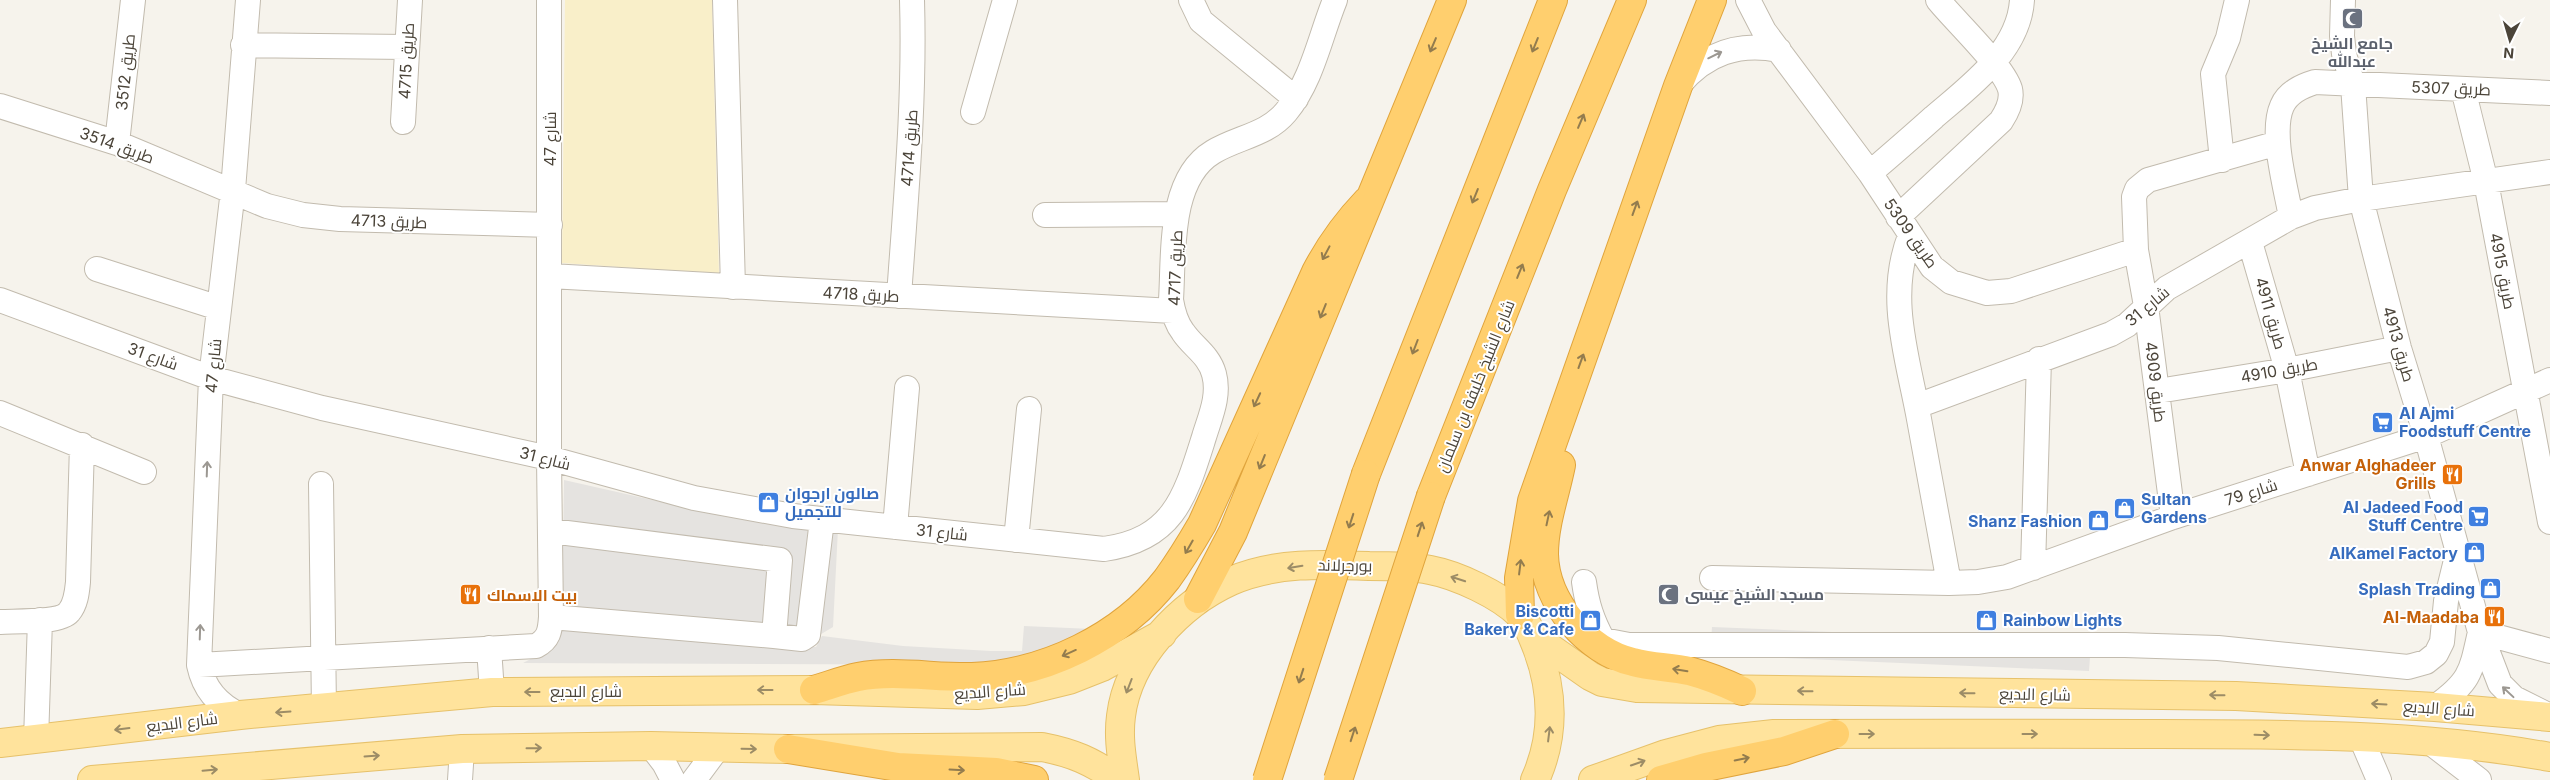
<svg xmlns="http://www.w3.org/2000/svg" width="2550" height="780" font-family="Inter,Cairo,sans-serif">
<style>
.sand{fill:#f9efc9}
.parking{fill:#e5e3e0}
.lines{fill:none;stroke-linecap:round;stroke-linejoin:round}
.minor-casing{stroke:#c2bbae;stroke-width:26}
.major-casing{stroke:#e6c16a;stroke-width:30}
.highway-casing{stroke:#e0a43c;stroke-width:30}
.minor{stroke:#fff;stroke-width:24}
.major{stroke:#ffe39c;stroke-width:28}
.highway{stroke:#ffcf6e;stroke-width:28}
.highway-bridge-casing{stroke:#e0a43c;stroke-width:30;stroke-linecap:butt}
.highway-bridge{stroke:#ffcf6e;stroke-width:28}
.oneway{stroke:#937c4e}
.oneway2{stroke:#9c9892}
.oneway3{stroke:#9c8c66}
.labels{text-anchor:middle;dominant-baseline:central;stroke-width:4;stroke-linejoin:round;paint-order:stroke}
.worship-label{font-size:16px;font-weight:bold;fill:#5b616d;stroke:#fff}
.street-label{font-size:16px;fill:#4b4439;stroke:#fff}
.shop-label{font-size:16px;font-weight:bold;fill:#366cbe;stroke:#fff;text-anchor:end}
.food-label{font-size:16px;font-weight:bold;fill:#c56008;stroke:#fff;text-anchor:end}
</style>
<rect width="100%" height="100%" fill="#f6f3ec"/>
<!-- sand -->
<path class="sand" d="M565,0H712L719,274L562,263Z"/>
<!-- parking -->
<path class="parking" d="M564,480L719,515L838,529L833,627L806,643L562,625Z
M1024,626L1092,629L1037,665L523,663L550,649L561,629L816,647L822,636L903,646L991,651H1022Z
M1712,627L2091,643L2089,671L1710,655Z"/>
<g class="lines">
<defs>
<path id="minor" d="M725,0L733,287
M1191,0L1201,21L1296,99
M1748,0L1764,31L1870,173L1932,267L1951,282L1987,293L2011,291L2136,250
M2343,0L2342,36L2344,54L2353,85L2361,199L2399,348L2426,436L2480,632L2500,684L2514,698L2548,715
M243,45L407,47
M1679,85C1706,53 1739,42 1779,50
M2463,89L2486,182L2550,522
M0,106L117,143L267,206L303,215L340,219L550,225
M973,112L1005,0
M403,122L410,0
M117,143L133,0
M2222,160L2213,74L2228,38L2237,0
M1870,173C1892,154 1913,136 1934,117C1970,86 2019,51 2022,0
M1045,215L1177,214
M1898,217L2001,121C2007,112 2013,101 2010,89C2003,66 1955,21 1938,0
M2291,217C2286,188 2270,133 2282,106C2288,92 2302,86 2315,82L2550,93
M1910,236C1886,297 1908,358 1919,419C1929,473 1939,528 1949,583
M2250,242L2287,370L2308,474
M97,269L219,308
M550,276L1173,311
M899,296C906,197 915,99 912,0
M0,300L211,378L322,408L549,458L694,498L793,516L1104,549C1174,539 1185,497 1204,437C1210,417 1220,396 1214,374C1209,355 1193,347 1183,332C1176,323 1173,312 1171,300C1174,254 1168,179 1213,152C1238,137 1267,135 1286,112C1312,81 1320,37 1335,0
M2158,391L2287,370L2399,348
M1917,406L2111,334L2127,325L2167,288L2291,217L2315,208L2361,199L2550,172
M0,413L144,472
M321,484L324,709
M2173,517L2146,306L2136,250L2134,197L2137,189L2148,180L2278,143
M895,527L907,388
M551,531L780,560L774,636L551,617
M1016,540L1029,409
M2033,568L2039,359
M1712,578L1949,583L1978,582L2007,577L2173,517L2426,436L2550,380
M1584,582C1587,604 1592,620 1603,640L1629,645H2125L2218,648L2408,667L2426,662L2436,654L2442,642L2446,601L2458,552
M0,622C15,621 60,623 69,612C76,604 77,592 78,582L82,445
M2480,632L2550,651
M774,636L802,639L808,635L822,520
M489,648L492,692
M199,665L536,646C549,639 550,631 551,617L549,458V0
M2435,707C2470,682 2471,673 2480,632
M240,715C218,705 204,689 199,665L211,378L233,190L248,0
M2361,738L2379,780
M36,740L40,620
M2431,743L2479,780
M651,746L664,763L673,780
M460,780L462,749
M694,780L717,749"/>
<path id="major" d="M1533,636L1590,676L1602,682L1637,688L2236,696L2435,707L2550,717
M0,743L240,715L492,692L814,690L977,695L1024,691L1069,680L1102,667L1162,634
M92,780L462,749L651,746L788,749L1042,747C1073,753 1092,761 1118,780
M1125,780C1122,758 1118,738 1121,716C1128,658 1180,604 1231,581C1274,562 1324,564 1369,566C1389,566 1410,566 1430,570C1457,575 1500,595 1520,615C1528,623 1533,638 1537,648C1554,693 1555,736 1535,780
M1593,780L1666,754L1719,740L1774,734C1896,733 2019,734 2141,734C2277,734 2416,733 2550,757"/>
<path id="highway" d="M1561,465C1555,495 1544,524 1544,554C1545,602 1587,651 1633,662C1651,667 1671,667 1689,671C1708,676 1725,683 1742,691
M1366,474L1553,0
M1431,496L1552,190L1632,0
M1198,599L1233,532L1452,0
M1520,615L1519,578L1532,501L1678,86L1712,0
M814,690C828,686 843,680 858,677C894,670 935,678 972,677C1045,674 1122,637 1167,579C1180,561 1191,543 1202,524L1316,272C1330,245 1346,223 1367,201
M788,749L898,767L996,772L1034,780
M1661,780L1706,767L1784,751L1835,734"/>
</defs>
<!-- minor casing -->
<use href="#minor" class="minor-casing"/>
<!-- major casing -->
<use href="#major" class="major-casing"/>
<!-- highway casing -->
<use href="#highway" class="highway-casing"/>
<!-- minor -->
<use href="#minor" class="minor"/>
<!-- major -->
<use href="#major" class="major"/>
<!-- highway -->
<use href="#highway" class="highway"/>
<defs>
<path id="highway-bridge" d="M1267,780L1366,474
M1338,780L1431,496"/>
</defs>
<!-- highway-bridge casing -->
<use href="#highway-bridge" class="highway-bridge-casing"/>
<!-- highway-bridge -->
<use href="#highway-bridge" class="highway-bridge"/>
</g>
<!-- one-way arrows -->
<defs><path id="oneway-shaft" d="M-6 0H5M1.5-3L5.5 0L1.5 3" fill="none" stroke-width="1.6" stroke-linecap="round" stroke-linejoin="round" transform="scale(1.25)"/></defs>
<g class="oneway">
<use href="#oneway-shaft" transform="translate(1433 45) rotate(113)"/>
<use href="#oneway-shaft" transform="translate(1535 45) rotate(112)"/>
<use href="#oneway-shaft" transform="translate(1581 121) rotate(-67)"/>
<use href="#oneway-shaft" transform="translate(1475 196) rotate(112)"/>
<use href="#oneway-shaft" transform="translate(1635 208) rotate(-70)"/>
<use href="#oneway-shaft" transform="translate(1326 253) rotate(118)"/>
<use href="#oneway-shaft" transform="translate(1520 271) rotate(-68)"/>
<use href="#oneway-shaft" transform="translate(1323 311) rotate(112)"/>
<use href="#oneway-shaft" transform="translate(1415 347) rotate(111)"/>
<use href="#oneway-shaft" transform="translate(1581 361) rotate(-70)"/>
<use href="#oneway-shaft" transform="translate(1257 400) rotate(115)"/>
<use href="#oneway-shaft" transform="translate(1262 462) rotate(112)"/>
<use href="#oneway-shaft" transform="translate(1548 518) rotate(-78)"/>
<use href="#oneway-shaft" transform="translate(1351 521) rotate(108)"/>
<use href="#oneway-shaft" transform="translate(1420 529) rotate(-72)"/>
<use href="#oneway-shaft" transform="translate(1189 547) rotate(120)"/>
<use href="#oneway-shaft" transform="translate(1520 567) rotate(-83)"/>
<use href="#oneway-shaft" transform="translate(1069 653) rotate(156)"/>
<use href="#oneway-shaft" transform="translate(1680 670) rotate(-171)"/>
<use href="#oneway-shaft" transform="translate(1301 676) rotate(108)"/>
<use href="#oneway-shaft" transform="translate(1353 734) rotate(-72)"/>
<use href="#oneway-shaft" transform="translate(1742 759) rotate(-12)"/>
<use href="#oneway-shaft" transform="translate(957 770) rotate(3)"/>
</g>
<g class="oneway2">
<use href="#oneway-shaft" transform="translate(1715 55) rotate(-26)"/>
<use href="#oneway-shaft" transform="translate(207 469) rotate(-88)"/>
<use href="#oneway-shaft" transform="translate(200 632) rotate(-88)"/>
<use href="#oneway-shaft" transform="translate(2508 692) rotate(-137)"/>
</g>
<g class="oneway3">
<use href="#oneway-shaft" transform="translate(1295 567) rotate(171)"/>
<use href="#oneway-shaft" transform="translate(1458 579) rotate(-162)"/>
<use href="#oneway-shaft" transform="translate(1129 686) rotate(111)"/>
<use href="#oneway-shaft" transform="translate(765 690) rotate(180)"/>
<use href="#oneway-shaft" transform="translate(1805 691) rotate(-179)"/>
<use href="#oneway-shaft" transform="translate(532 692) rotate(180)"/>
<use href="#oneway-shaft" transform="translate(1967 693) rotate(-179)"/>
<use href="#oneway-shaft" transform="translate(2217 695) rotate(-179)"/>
<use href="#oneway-shaft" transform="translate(2379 704) rotate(-177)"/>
<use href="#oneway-shaft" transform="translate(283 712) rotate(176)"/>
<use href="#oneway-shaft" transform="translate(122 729) rotate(173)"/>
<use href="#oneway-shaft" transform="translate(1549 734) rotate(-83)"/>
<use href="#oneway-shaft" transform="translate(1867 734)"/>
<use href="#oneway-shaft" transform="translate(2030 734)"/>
<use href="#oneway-shaft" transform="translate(2262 735) rotate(2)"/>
<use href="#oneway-shaft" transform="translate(534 748) rotate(-1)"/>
<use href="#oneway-shaft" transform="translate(749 749) rotate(1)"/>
<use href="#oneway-shaft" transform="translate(372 756) rotate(-4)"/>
<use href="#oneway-shaft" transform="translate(1638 763) rotate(-19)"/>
<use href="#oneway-shaft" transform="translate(210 770) rotate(-5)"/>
</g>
<!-- icons -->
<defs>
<symbol id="mosque-square" viewBox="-11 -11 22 22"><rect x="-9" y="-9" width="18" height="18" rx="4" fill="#6b7280" stroke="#fff"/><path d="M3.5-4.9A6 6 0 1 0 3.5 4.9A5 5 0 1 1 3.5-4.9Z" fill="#fff"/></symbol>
<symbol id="supermarket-square" viewBox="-11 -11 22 22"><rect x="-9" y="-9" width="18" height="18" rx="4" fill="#3f7fe0" stroke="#fff"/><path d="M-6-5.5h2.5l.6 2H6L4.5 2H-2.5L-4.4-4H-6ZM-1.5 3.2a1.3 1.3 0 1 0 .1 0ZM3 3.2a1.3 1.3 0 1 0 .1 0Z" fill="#fff"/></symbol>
<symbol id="restaurant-square" viewBox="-11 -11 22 22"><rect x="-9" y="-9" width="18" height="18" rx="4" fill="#e8710a" stroke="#fff"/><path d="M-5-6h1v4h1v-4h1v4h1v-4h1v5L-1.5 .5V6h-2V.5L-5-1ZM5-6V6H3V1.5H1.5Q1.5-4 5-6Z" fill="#fff"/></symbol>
<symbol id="shop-square" viewBox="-11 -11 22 22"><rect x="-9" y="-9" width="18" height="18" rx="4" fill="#3f7fe0" stroke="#fff"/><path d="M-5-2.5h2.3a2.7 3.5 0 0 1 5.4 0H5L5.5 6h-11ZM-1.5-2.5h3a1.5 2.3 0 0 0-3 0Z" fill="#fff"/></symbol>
</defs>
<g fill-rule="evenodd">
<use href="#mosque-square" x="2340" y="6" width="25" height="25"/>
<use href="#supermarket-square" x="2370" y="410" width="25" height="25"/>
<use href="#restaurant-square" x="2440" y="462" width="25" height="25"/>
<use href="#shop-square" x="756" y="490" width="25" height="25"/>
<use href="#shop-square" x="2112" y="496" width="25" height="25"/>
<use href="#supermarket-square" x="2466" y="504" width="25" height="25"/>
<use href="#shop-square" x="2086" y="508" width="25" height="25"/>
<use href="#shop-square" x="2462" y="540" width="25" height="25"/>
<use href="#shop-square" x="2478" y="576" width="25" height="25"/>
<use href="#mosque-square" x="1656" y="582" width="25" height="25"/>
<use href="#restaurant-square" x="458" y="582" width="25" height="25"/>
<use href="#restaurant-square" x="2482" y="604" width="25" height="25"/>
<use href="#shop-square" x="1578" y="608" width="25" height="25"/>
<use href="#shop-square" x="1974" y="608" width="25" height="25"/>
</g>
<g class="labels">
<!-- worship labels -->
<g class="worship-label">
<text x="2352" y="43">جامع الشيخ<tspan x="2352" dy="18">عبدالله</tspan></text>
<text x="1685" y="594" text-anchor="start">مسجد الشيخ عيسى</text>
</g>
<!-- street labels -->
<g class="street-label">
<text transform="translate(406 61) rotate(-87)">طريق 4715</text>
<text transform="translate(125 72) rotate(-84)">طريق 3512</text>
<text transform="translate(2451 88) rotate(2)">طريق 5307</text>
<text transform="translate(550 139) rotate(-90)">شارع 47</text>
<text transform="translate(117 145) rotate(20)">طريق 3514</text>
<text transform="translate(909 148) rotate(-86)">طريق 4714</text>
<text transform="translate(389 221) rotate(2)">طريق 4713</text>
<text transform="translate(1911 233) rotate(55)">طريق 5309</text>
<text transform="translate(1175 268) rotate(-88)">طريق 4717</text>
<text transform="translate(2503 271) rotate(79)">طريق 4915</text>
<text transform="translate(861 294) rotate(3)">طريق 4718</text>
<text transform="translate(2147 306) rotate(-40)">شارع 31</text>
<text transform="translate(2271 313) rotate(74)">طريق 4911</text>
<text transform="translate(2399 344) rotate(74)">طريق 4913</text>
<text transform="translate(153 356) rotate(20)">شارع 31</text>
<text transform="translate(213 366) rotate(-85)">شارع 47</text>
<text transform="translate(2279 370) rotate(-10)">طريق 4910</text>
<text transform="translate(2156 382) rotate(83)">طريق 4909</text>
<text transform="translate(1475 386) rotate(-68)">شارع الشيخ خليفة بن سلمان</text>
<text transform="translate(545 458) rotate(14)">شارع 31</text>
<text transform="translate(2251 492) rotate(-18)">شارع 79</text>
<text transform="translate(942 532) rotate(6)">شارع 31</text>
<text transform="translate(1345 565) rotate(1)">بورجرلاند</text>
<text x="586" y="691">شارع البديع</text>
<text transform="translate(990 691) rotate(-4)">شارع البديع</text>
<text transform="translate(2035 694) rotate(1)">شارع البديع</text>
<text transform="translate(2439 708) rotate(4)">شارع البديع</text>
<text transform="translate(182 722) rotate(-7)">شارع البديع</text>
</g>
<!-- shop labels -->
<g class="shop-label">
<text x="2399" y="413" text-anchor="start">Al Ajmi<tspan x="2399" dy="18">Foodstuff Centre</tspan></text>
<text x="785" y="493" text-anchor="start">صالون ارجوان<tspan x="785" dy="18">للتجميل</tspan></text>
<text x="2141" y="499" text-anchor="start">Sultan<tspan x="2141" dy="18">Gardens</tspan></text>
<text x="2463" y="507">Al Jadeed Food<tspan x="2463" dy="18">Stuff Centre</tspan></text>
<text x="2082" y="521">Shanz Fashion</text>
<text x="2458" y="553">AlKamel Factory</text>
<text x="2475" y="589">Splash Trading</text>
<text x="1574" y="611">Biscotti<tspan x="1574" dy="18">Bakery &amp; Cafe</tspan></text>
<text x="2003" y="620" text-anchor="start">Rainbow Lights</text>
</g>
<!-- food labels -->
<g class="food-label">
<text x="2436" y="465">Anwar Alghadeer<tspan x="2436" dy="18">Grills</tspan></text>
<text x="487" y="595" text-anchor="start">بيت الاسماك</text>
<text x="2479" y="617">Al-Maadaba</text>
</g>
</g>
<!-- north arrow -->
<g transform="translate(2510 40) rotate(185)" stroke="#ffffff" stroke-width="4" paint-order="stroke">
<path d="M0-4L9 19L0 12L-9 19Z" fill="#4b4439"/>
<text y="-8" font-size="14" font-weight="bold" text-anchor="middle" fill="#4b4439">N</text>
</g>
</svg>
